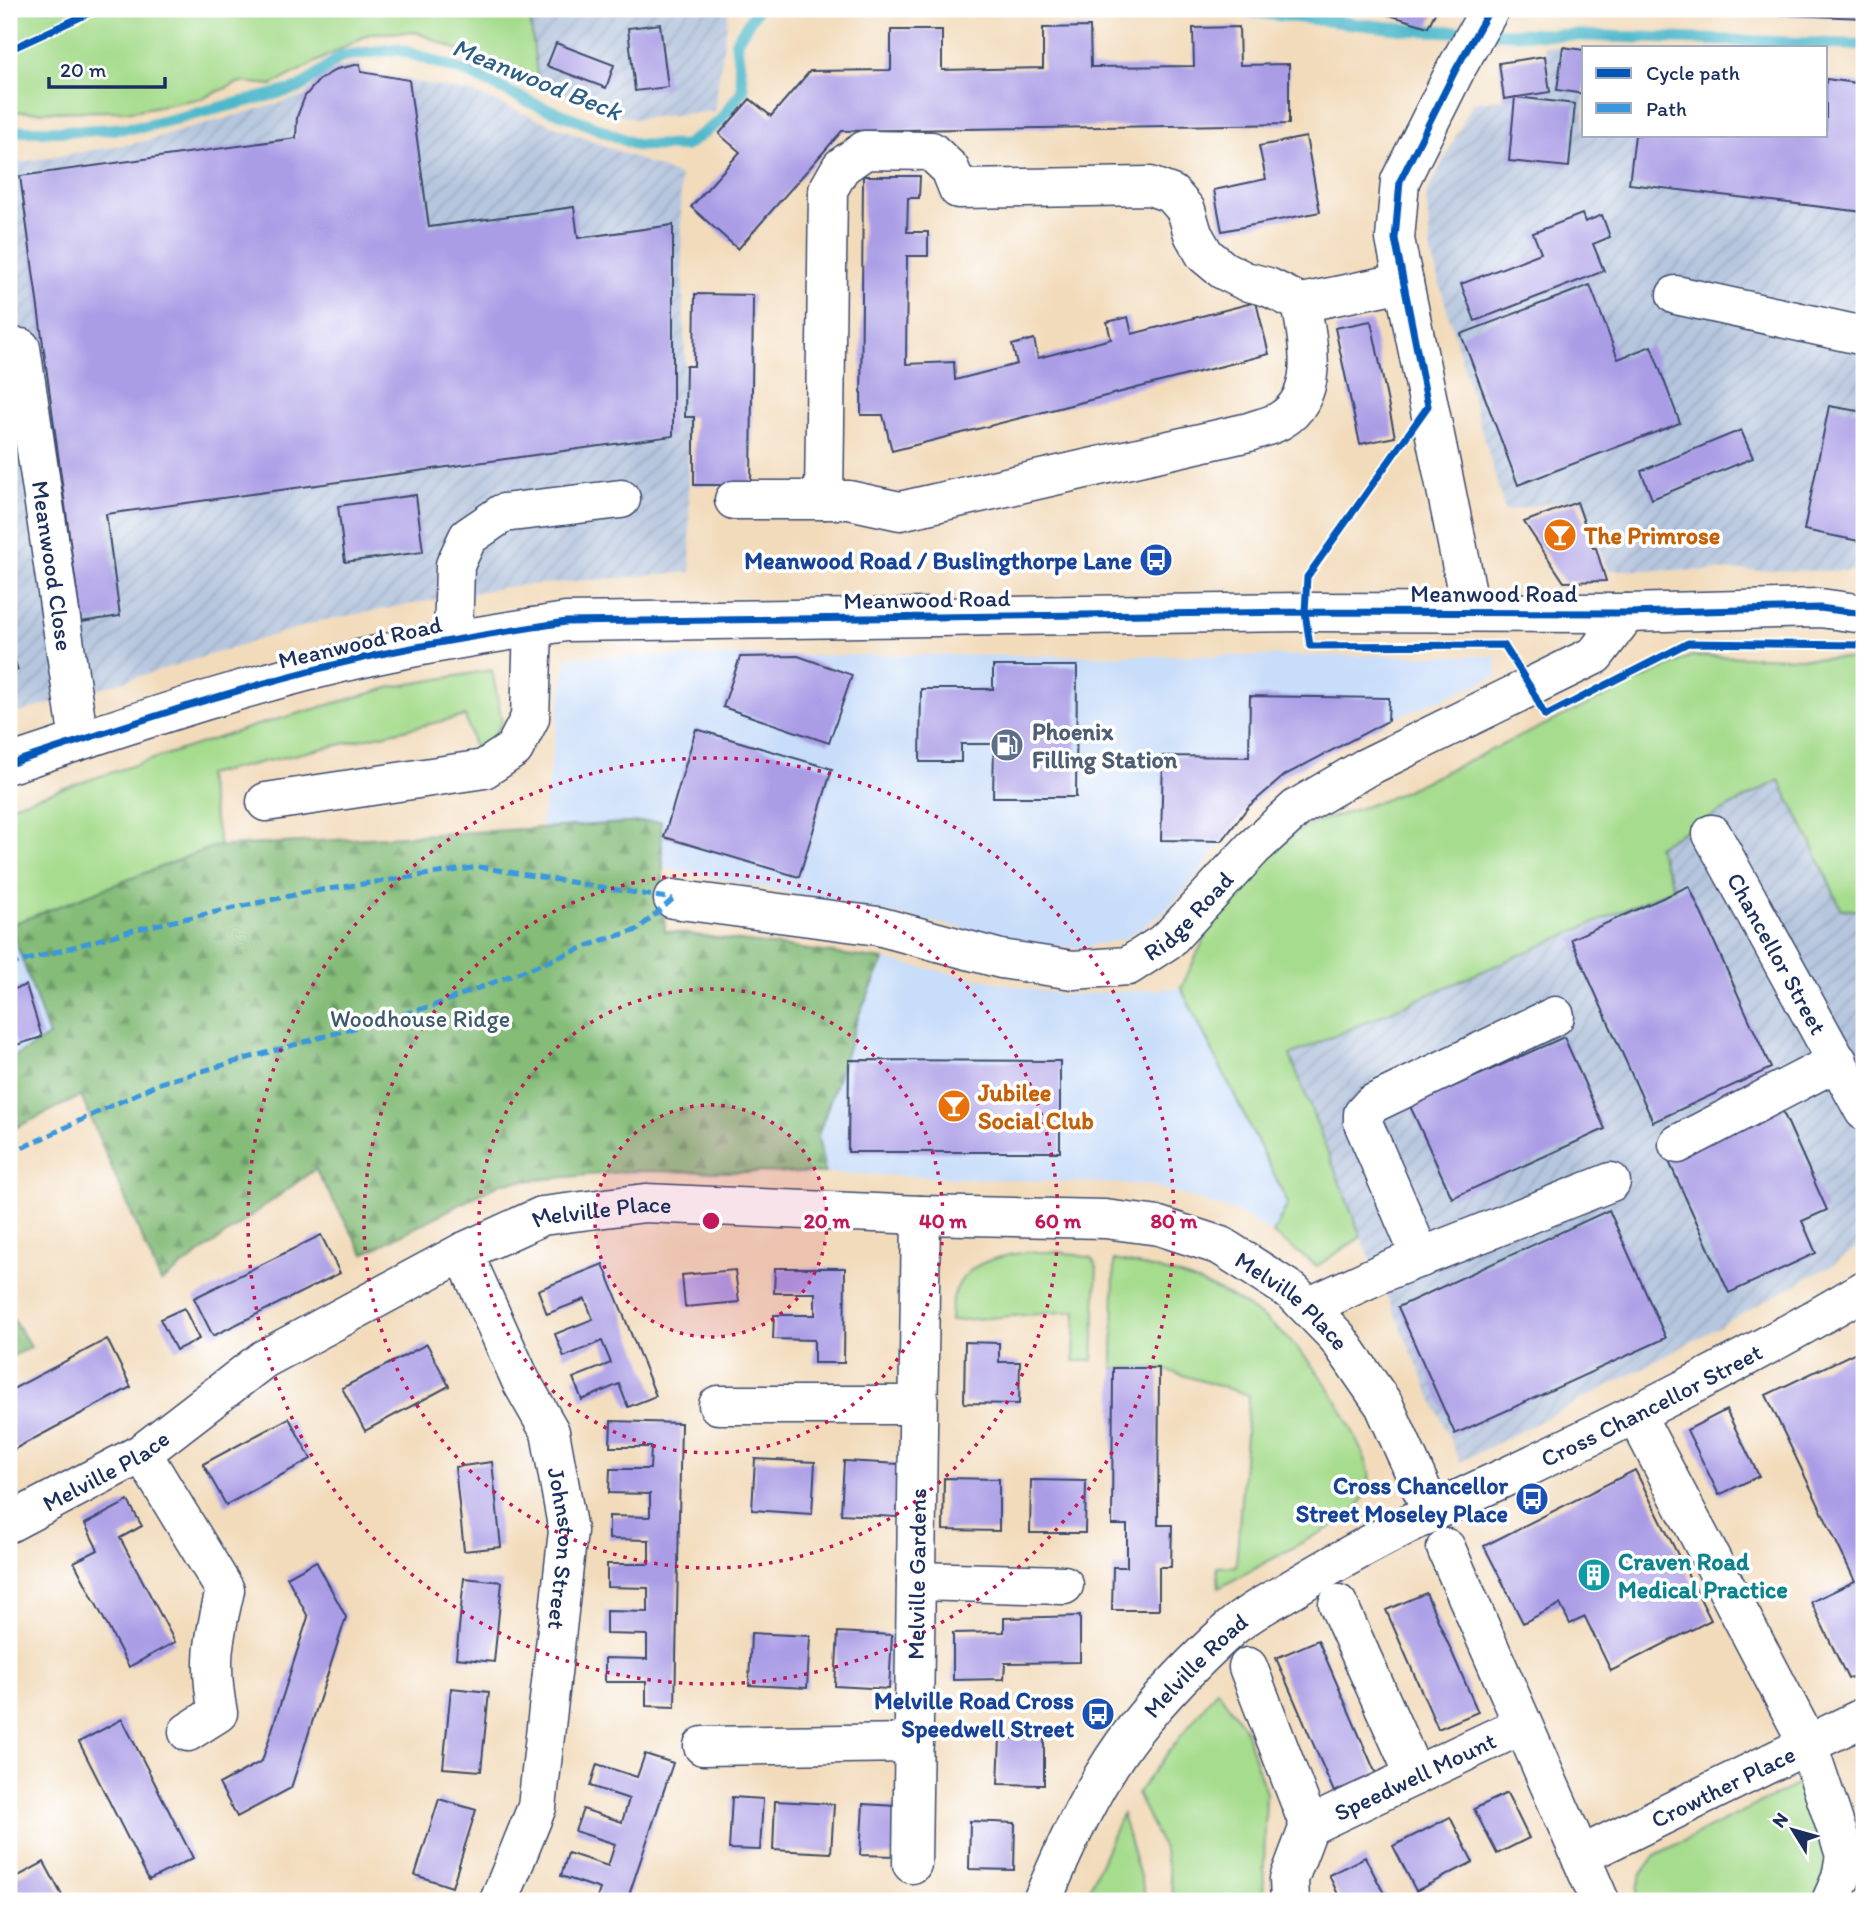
<svg xmlns="http://www.w3.org/2000/svg" width="1873" height="1910" font-family="Itim,sans-serif">
<style>
.built{fill:#c8ddf9}
.industrial{fill:url(#industrial-furrows)}
.grass{fill:#a6dc8d;stroke:#608676;stroke-width:2}
.forest{fill:url(#forest-firs);stroke:#50766b;stroke-width:2}
.lines{fill:none;stroke-linecap:round;stroke-linejoin:round}
.stream{stroke:#4eb8cb;stroke-width:12}
.building{fill:#aa9de6}
.minor-casing{stroke:#3b496c;stroke-width:41}
.minor{stroke:#fff;stroke-width:38}
.quiet{stroke:#3a97de;stroke-width:5;stroke-dasharray:10 5;stroke-linecap:butt}
.cycleway-casing{stroke:#fff;stroke-width:11}
.cycleway{stroke:#0057b8;stroke-width:7}
.ring{fill:none;stroke:#c2185b;stroke-width:3.5;stroke-dasharray:3.5 7}
.labels{text-anchor:middle;dominant-baseline:central;stroke-width:7;stroke-linejoin:round;paint-order:stroke}
.food-label{font-size:24px;font-weight:bold;fill:#c56008;stroke:#fff;text-anchor:start}
.transit-label{font-size:24px;font-weight:bold;fill:#164399;stroke:#fff;text-anchor:end}
.street-label{font-size:24px;fill:#1b2f5e;stroke:#fff}
.service-label{font-size:24px;font-weight:bold;fill:#4e5e75;stroke:#fff;text-anchor:start}
.park-label{font-size:24px;fill:#3e5a6a;stroke:#fff}
.culture-label{font-size:24px;font-weight:bold;fill:#0d838f;stroke:#fff;text-anchor:start}
.water-label{font-size:26px;font-style:italic;fill:#2d5f84;stroke:#fff}
.centre{fill:#c2185b;stroke:#fff;stroke-width:3.5}
.ring-label{font-size:21px;text-anchor:middle;font-weight:bold;fill:#c2185b;stroke:#fff;stroke-width:7;stroke-linejoin:round;paint-order:stroke}
</style>
<defs>
<pattern id="industrial-furrows" width="10" height="10" patternUnits="userSpaceOnUse" patternTransform="scale(1.75)"><rect width="10" height="10" fill="#b6c6de"/><path d="M-1 1l2-2M0 10L10 0M9 11l2-2" fill="none" stroke="#9caac1"/></pattern>
<pattern id="forest-firs" width="22" height="20" patternUnits="userSpaceOnUse" patternTransform="scale(1.75)"><rect width="22" height="20" fill="#84bc78"/><path d="M5 1l3.5 6h-7zM16 11l3.5 6h-7z" fill="#6b9966"/></pattern>
</defs>
<rect width="100%" height="100%" fill="#fff"/>
<filter id="ink" filterUnits="userSpaceOnUse"><feTurbulence type="fractalNoise" baseFrequency=".0143" numOctaves="2"/><feDisplacementMap in="SourceGraphic" scale="14" xChannelSelector="R" yChannelSelector="G"/><feConvolveMatrix kernelMatrix="1 2 1 2 8 2 1 2 1" color-interpolation-filters="sRGB"/></filter>
<filter id="wash" filterUnits="userSpaceOnUse"><feTurbulence type="fractalNoise" baseFrequency=".00686" numOctaves="4" result="noise"/><feDisplacementMap in="SourceGraphic" scale="28" xChannelSelector="R" yChannelSelector="G"/><feGaussianBlur stdDeviation="1.57" result="paint"/><feColorMatrix in="noise" values="0 0 0 0 0 0 0 0 0 0 0 0 0 0 0 0 0 1.4 0 .05"/><feComposite in="paint" operator="in"/></filter>
<g filter="url(#wash)">
<rect width="100%" height="100%" fill="#f2dbbb"/>
<!-- built -->
<path class="built" d="M882,655L1496,656L1497,676L1388,721L1285,775L1249,806L1191,883L1163,913L1124,939L1079,948L1041,944L663,867L661,821L541,828L567,657Z
M9,921L49,1036L9,1060Z
M884,960L1062,995L1181,988L1288,1203L1273,1234L1237,1212L1150,1185L825,1173L818,1136L860,1012Z"/>
<!-- industrial -->
<path class="industrial" d="M529,9H729L714,111L634,119L538,84Z
M1544,46L1584,50V135H1826V79L1864,84V571L1608,570L1581,498L1505,511L1431,254L1426,195L1473,103L1550,92Z
M360,64L362,72L473,93L680,176L691,572L505,587L324,620L9,716V164L141,142L305,96L319,80L337,69Z
M1780,780L1841,909L1864,911V1242L1837,1262L1647,1366L1460,1462L1361,1237L1290,1055L1673,888L1657,846Z"/>
<!-- grass -->
<path class="grass" d="M9,9H529L538,84L416,32L371,33L272,85L240,82L203,98L132,111L9,112Z
M1691,656L1864,659V911L1841,909L1811,842L1779,780L1657,846L1674,888L1290,1055L1361,1237L1317,1266L1273,1234L1288,1203L1181,988L1211,925L1266,854L1307,826L1387,799Z
M492,670L502,722L490,742L475,749L465,716L206,775L220,846L10,925L9,806L254,726L392,687Z
M1027,1252H1061L1091,1258L1097,1267L1093,1361H1074L1076,1311L950,1321C951,1269 982,1258 1027,1252Z
M1114,1260C1156,1268 1193,1277 1231,1297C1290,1329 1332,1382 1358,1443C1363,1455 1372,1469 1369,1483C1367,1498 1357,1508 1347,1518L1219,1588L1217,1567L1236,1566L1249,1395L1159,1368H1113Z
M1217,1690L1244,1727L1266,1793L1263,1900H1175L1164,1851L1137,1793Z
M1801,1783L1833,1848L1816,1901H1636L1641,1874L1655,1855Z
M1122,1814L1147,1901H1084Z"/>
<!-- forest -->
<path class="forest" d="M661,821L665,931L884,960L860,1012L818,1136L825,1173L632,1171L501,1183L364,1254L315,1169L161,1282L81,1096L9,1131V1060L49,1036L10,925L212,847Z
M9,1313L31,1347L9,1358Z"/>
<g class="lines">
<!-- stream -->
<path class="stream" d="M1225,9L1411,30L1864,45
M9,131H82L142,127L299,88L342,56L397,49L469,73L534,104L585,123L636,145L685,146L719,122L743,90L736,42L757,9"/>
</g>
<g id="blocks">
<!-- building -->
<path class="building" d="M1370,9H1437L1428,27Z
M1711,9H1864V18L1711,12Z
M660,24L668,87L635,91L628,28Z
M1090,27L1091,67L1194,66L1193,28L1239,27L1240,65L1289,64V124L842,131L738,249L691,207L740,152L719,134L750,99L771,116L810,71L891,70V30H942V70L1043,68V28Z
M556,43L614,65L606,88L547,66Z
M1563,47L1584,50V94L1557,90Z
M1545,56L1550,92L1504,99L1499,63Z
M360,64L361,72L409,80L429,227L574,207L578,238L673,225V436L106,514L120,616L81,622L20,176L296,138L297,117L305,96L319,80L337,69Z
M1826,79L1864,84V212L1629,184L1635,135H1826Z
M1515,97L1575,104L1569,167L1509,161Z
M1306,137L1320,212L1222,231L1214,190L1266,179L1259,146Z
M863,176H920L919,198H908L907,232H928V256H907L906,364L954,362L955,380L1017,364L1012,345L1034,339L1038,358L1111,339L1107,322L1128,317L1132,334L1256,302L1269,354L892,451L883,415H861Z
M1582,214L1585,222L1602,215L1610,237L1593,244L1604,271L1475,321L1461,284L1541,253L1533,233Z
M1590,285L1618,359L1651,346L1680,423L1518,485L1461,334Z
M695,294L753,295L751,485H694V417H685L686,366H694Z
M1371,321L1395,437L1360,444L1335,328Z
M1829,406L1864,412V542L1804,530Z
M1741,430L1753,458L1652,499L1641,471Z
M416,495L423,552L345,562L338,506Z
M1577,502L1593,548H1596L1606,581L1564,582L1524,522Z
M9,644L18,670L9,673Z
M798,656L852,675L829,743L723,707L740,657Z
M993,666H1077L1076,797H993L994,744H961V762H920L921,689H993Z
M1250,696L1389,698L1388,721L1285,775L1249,806L1222,841L1161,840L1163,756L1249,757Z
M696,729L832,769L799,877L664,837Z
M1689,886L1771,1068L1653,1122L1571,939Z
M26,985L42,1037L16,1045L9,1021V991Z
M1564,1037L1605,1129L1452,1198L1410,1106Z
M849,1060L1060,1061V1152H848Z
M1779,1103L1827,1210L1802,1221L1816,1253L1729,1293L1666,1155Z
M1609,1210L1666,1338L1455,1434L1398,1307Z
M321,1235L340,1273L213,1336L194,1298Z
M603,1264L656,1396L628,1407L619,1384L582,1400L573,1378L611,1363L602,1341L564,1357L555,1334L593,1319L585,1299L547,1314L538,1290Z
M775,1268H845L844,1363H814V1340L773,1339L774,1315H815V1293H774Z
M735,1270L739,1302L685,1307L682,1275Z
M184,1308L199,1339L176,1350L160,1319Z
M107,1339L131,1387L9,1452V1391Z
M965,1342L999,1343V1362H1020L1019,1404L964,1403Z
M427,1344L449,1386L365,1431L342,1388Z
M1856,1352L1864,1370V1671L1848,1679L1811,1602L1855,1581L1766,1395Z
M1113,1368H1159L1158,1525H1172L1171,1567H1159V1610H1112L1113,1567H1127V1525H1112Z
M1726,1410L1759,1476L1719,1495L1687,1430Z
M289,1418L311,1459L226,1505L203,1464Z
M611,1421L681,1423L675,1707L646,1706V1682H605V1658L647,1659V1635L606,1634V1611L648,1612V1588L607,1587V1564H649V1540L609,1539V1516L650,1517V1494L609,1493L610,1469H650L651,1447H610Z
M755,1459L815,1462L812,1514L752,1510Z
M844,1461L900,1464L897,1517L841,1514Z
M492,1462L501,1547L464,1551L455,1467Z
M1635,1470L1711,1620L1611,1671L1585,1617L1570,1624L1560,1604L1523,1623L1484,1546Z
M944,1478L999,1479V1531L943,1530Z
M1031,1480L1086,1481L1085,1533H1030Z
M128,1501L142,1526L120,1538L175,1642L129,1667L74,1562L98,1550L85,1524Z
M316,1561L346,1617L291,1788L237,1817L219,1784L262,1761L308,1617L287,1577Z
M464,1578L502,1582L494,1662L456,1658Z
M1426,1593L1478,1712L1438,1729L1386,1610Z
M1080,1616V1662L1005,1663L1004,1679L953,1680V1633L1004,1632V1618Z
M838,1632L892,1635L889,1689L835,1686Z
M751,1633L810,1636L807,1688L749,1685Z
M1318,1640L1376,1774L1334,1792L1276,1658Z
M451,1688L489,1692L481,1771L443,1768Z
M122,1719L193,1858L149,1880L79,1742Z
M1000,1738L1044,1739V1785L998,1784Z
M645,1754L673,1763L627,1901H596L600,1889L561,1876L568,1853L608,1866L615,1844L575,1831L583,1809L622,1822L629,1799L590,1786L597,1764L637,1777Z
M1507,1793L1529,1838L1497,1854L1474,1809Z
M732,1797L763,1799L760,1850L729,1849Z
M439,1799L476,1810L452,1887L415,1875Z
M775,1801L834,1804L831,1853L773,1850Z
M863,1804L896,1806L894,1856L860,1855Z
M1450,1817L1473,1862L1416,1891L1393,1846Z
M970,1821L1015,1823L1014,1870L969,1869Z
M1365,1857L1388,1901H1341L1329,1875Z
M44,1862L65,1901H9V1881Z"/>
</g>
</g>
<g filter="url(#ink)">
<use href="#blocks" fill-opacity="0" stroke="#3b496c" stroke-width="2"/>
<g class="lines">
<defs>
<g id="minor">
<path d="M1676,295L1864,336"/>
<path id="s1" d="M21,348L79,741"/>
<path d="M734,500H849L900,511L1249,432C1259,428 1272,426 1281,420C1321,396 1308,341 1301,303"/>
<path d="M824,500L828,190L841,167L865,150L931,151L950,169L958,189L1150,186L1172,194L1186,210L1193,234L1205,255L1223,270L1245,281L1268,287L1301,303L1404,282"/>
<path d="M1471,612L1395,239L1400,181L1456,69L1490,9"/>
<path d="M453,640L455,565L468,537L503,513L621,499"/>
<path d="M9,764C128,725 249,683 372,656C436,642 501,632 566,622L1305,612L1627,613L1820,608L1864,614"/>
<path d="M266,802L484,769L514,749L530,718L533,627"/>
<path id="s2" d="M1712,834L1864,1111"/>
<path id="s3" d="M673,899L878,926L1001,959L1073,970L1128,966L1168,940L1253,848L1297,808L1365,768L1595,655L1627,613"/>
<path d="M1678,1144L1838,1061"/>
<path id="s4" d="M463,1252L521,1381L550,1432L568,1531L537,1807L499,1901"/>
<path d="M1421,1258L1363,1123V1114L1372,1104L1555,1016"/>
<path d="M1308,1307L1386,1271L1611,1182"/>
<path d="M718,1405H918"/>
<path d="M1636,1415L1807,1742L1845,1855L1841,1878L1831,1901"/>
<path d="M142,1453L225,1590C214,1638 208,1662 218,1713L188,1732"/>
<path id="s5" d="M9,1523L142,1453L264,1359L463,1252L542,1216L645,1203L921,1215L1105,1219L1159,1226L1221,1246L1293,1292L1337,1337L1384,1405L1432,1512"/>
<path d="M1446,1548L1600,1901"/>
<path d="M916,1581L1064,1585"/>
<path d="M1338,1604L1415,1776"/>
<path d="M1248,1667L1309,1826L1289,1879L1290,1901"/>
<path d="M703,1746L914,1743"/>
<path id="s6" d="M1309,1826L1522,1725"/>
<path id="s7" d="M1580,1856L1864,1717"/>
<path id="s8" d="M912,1864L921,1215"/>
<path id="s9" d="M1042,1901C1066,1844 1096,1778 1135,1729C1163,1694 1196,1660 1230,1629C1248,1613 1271,1601 1292,1589C1361,1546 1434,1510 1508,1476C1629,1418 1749,1359 1864,1290"/>
</g>
</defs>
<!-- minor casing -->
<use href="#minor" class="minor-casing"/>
<!-- minor -->
<use href="#minor" class="minor"/>
<!-- quiet -->
<path class="quiet" d="M9,965L137,929L308,892L479,867L673,899
M9,1154L160,1083L435,1005L603,940L637,930L673,899"/>
<defs>
<path id="cycleway" d="M1490,9L1456,69L1400,181L1395,239L1428,406L1307,577L1305,612L1310,646L1504,645L1531,688L1545,716L1688,643L1864,645
M9,50L98,9
M9,764C128,725 249,683 372,656C436,642 501,632 566,622L1305,612L1627,613L1820,608L1864,614"/>
</defs>
<!-- cycleway casing -->
<use href="#cycleway" class="cycleway-casing"/>
<!-- cycleway -->
<use href="#cycleway" class="cycleway"/>
</g>
</g>
<!-- distance rings -->
<circle cx="711" cy="1221" r="116" fill="#c2185b" fill-opacity=".12"/>
<g class="ring">
<circle cx="711" cy="1221" r="116"/>
<circle cx="711" cy="1221" r="232"/>
<circle cx="711" cy="1221" r="347"/>
<circle cx="711" cy="1221" r="463"/>
</g>
<!-- icons -->
<defs>
<symbol id="bar-disc" viewBox="-11 -11 22 22"><circle r="9.5" fill="#e8710a" stroke="#fff"/><path d="M-6-5H6L.8 .8V4.5H3.5V6h-7V4.5H-.8V.8Z" fill="#fff"/></symbol>
<symbol id="bus-disc" viewBox="-11 -11 22 22"><circle r="9.5" fill="#1a4fb4" stroke="#fff"/><path d="M-5-6H5V4H4V6H2V4H-2V6H-4V4H-5ZM-3.5-4V0h7V-4ZM-3.5 1.2v1.5H-2V1.2ZM2 1.2v1.5H3.5V1.2Z" fill="#fff"/></symbol>
<symbol id="fuel-disc" viewBox="-11 -11 22 22"><circle r="9.5" fill="#5c6f8a" stroke="#fff"/><path d="M-5.5-6h7V0h2V4h1.3V-2.5L3-4.5l.8-.8L6-3V5H2.5V1h-1V6h-7ZM-4.2-4.7v3.2H.2V-4.7Z" fill="#fff"/></symbol>
<symbol id="building-disc" viewBox="-11 -11 22 22"><circle r="9.5" fill="#0f9aa8" stroke="#fff"/><path d="M-4-6H4V6H1V3H-1V6H-4ZM-2.5-4.3h1.7v1.8h-1.7ZM.8-4.3h1.7v1.8H.8ZM-2.5-1h1.7V.8h-1.7ZM.8-1h1.7V.8H.8Z" fill="#fff"/></symbol>
</defs>
<g fill-rule="evenodd">
<use href="#bar-disc" x="1541" y="516" width="38" height="38"/>
<use href="#bus-disc" x="1137" y="541" width="38" height="38"/>
<use href="#fuel-disc" x="988" y="726" width="38" height="38"/>
<use href="#bar-disc" x="935" y="1087" width="38" height="38"/>
<use href="#bus-disc" x="1513" y="1480" width="38" height="38"/>
<use href="#building-disc" x="1575" y="1556" width="38" height="38"/>
<use href="#bus-disc" x="1079" y="1695" width="38" height="38"/>
</g>
<g class="labels">
<!-- food labels -->
<g class="food-label">
<text x="1584" y="535">The Primrose</text>
<text x="978" y="1092">Jubilee<tspan x="978" dy="28">Social Club</tspan></text>
</g>
<!-- transit labels -->
<g class="transit-label">
<text x="1132" y="560">Meanwood Road / Buslingthorpe Lane</text>
<text x="1508" y="1485">Cross Chancellor<tspan x="1508" dy="28">Street Moseley Place</tspan></text>
<text x="1074" y="1700">Melville Road Cross<tspan x="1074" dy="28">Speedwell Street</tspan></text>
</g>
<!-- street labels -->
<g class="street-label">
<text stroke="none"><textPath href="#s1" startOffset="220">Meanwood Close</textPath></text>
<text x="1494" y="593">Meanwood Road</text>
<text transform="translate(927 599) rotate(-1)">Meanwood Road</text>
<text transform="translate(360 642) rotate(-13)">Meanwood Road</text>
<text stroke="none"><textPath href="#s3" startOffset="541">Ridge Road</textPath></text>
<text stroke="none"><textPath href="#s2" startOffset="136">Chancellor Street</textPath></text>
<text stroke="none"><textPath href="#s5" startOffset="677">Melville Place</textPath></text>
<text stroke="none"><textPath href="#s5" startOffset="1391">Melville Place</textPath></text>
<text stroke="none"><textPath href="#s9" startOffset="812">Cross Chancellor Street</textPath></text>
<text stroke="none"><textPath href="#s5" startOffset="110">Melville Place</textPath></text>
<text stroke="none"><textPath href="#s4" startOffset="318">Johnston Street</textPath></text>
<text stroke="none"><textPath href="#s8" startOffset="290">Melville Gardens</textPath></text>
<text stroke="none"><textPath href="#s9" startOffset="284">Melville Road</textPath></text>
<text stroke="none"><textPath href="#s6" startOffset="117">Speedwell Mount</textPath></text>
<text stroke="none"><textPath href="#s7" startOffset="159">Crowther Place</textPath></text>
</g>
<!-- service labels -->
<g class="service-label">
<text x="1032" y="731">Phoenix<tspan x="1032" dy="28">Filling Station</tspan></text>
</g>
<!-- park labels -->
<g class="park-label">
<text x="420" y="1018">Woodhouse Ridge</text>
</g>
<!-- culture labels -->
<g class="culture-label">
<text x="1618" y="1561">Craven Road<tspan x="1618" dy="28">Medical Practice</tspan></text>
</g>
<!-- water labels -->
<g class="water-label">
<text transform="translate(537 79) rotate(22)">Meanwood Beck</text>
</g>
</g>
<circle cx="711" cy="1221" r="10" class="centre"/>
<g class="ring-label">
<text x="827" y="1228">20 m</text>
<text x="943" y="1228">40 m</text>
<text x="1058" y="1228">60 m</text>
<text x="1174" y="1228">80 m</text>
</g>
<!-- margin -->
<rect width="1873" height="1910" fill="none" stroke="#fff" stroke-width="35"/>
<!-- legend -->
<rect x="1582" y="46" width="245" height="91" fill="#ffffff" stroke="#a4acbf" stroke-width="2"/>
<rect x="1596" y="68" width="35" height="10" fill="#0057b8" stroke="#a4acbf" stroke-width="2"/>
<text x="1646" y="80" font-size="21" fill="#1b2f5e">Cycle path</text>
<rect x="1596" y="103" width="35" height="10" fill="#3a97de" stroke="#a4acbf" stroke-width="2"/>
<text x="1646" y="116" font-size="21" fill="#1b2f5e">Path</text>
<!-- north arrow -->
<g transform="translate(1793 1830) rotate(307)" stroke="#ffffff" stroke-width="5" paint-order="stroke">
<path d="M0-5L12 26L0 18L-12 26Z" fill="#1b2f5e"/>
<text y="-10" font-size="19" font-weight="bold" text-anchor="middle" fill="#1b2f5e">N</text>
</g>
<!-- scale -->
<path d="M49 77v10h116v-10" fill="none" stroke="#1b2f5e" stroke-width="3.5"/>
<text x="60" y="77" font-size="21" fill="#1b2f5e" stroke="#ffffff" stroke-width="5" paint-order="stroke">20 m</text>
</svg>
